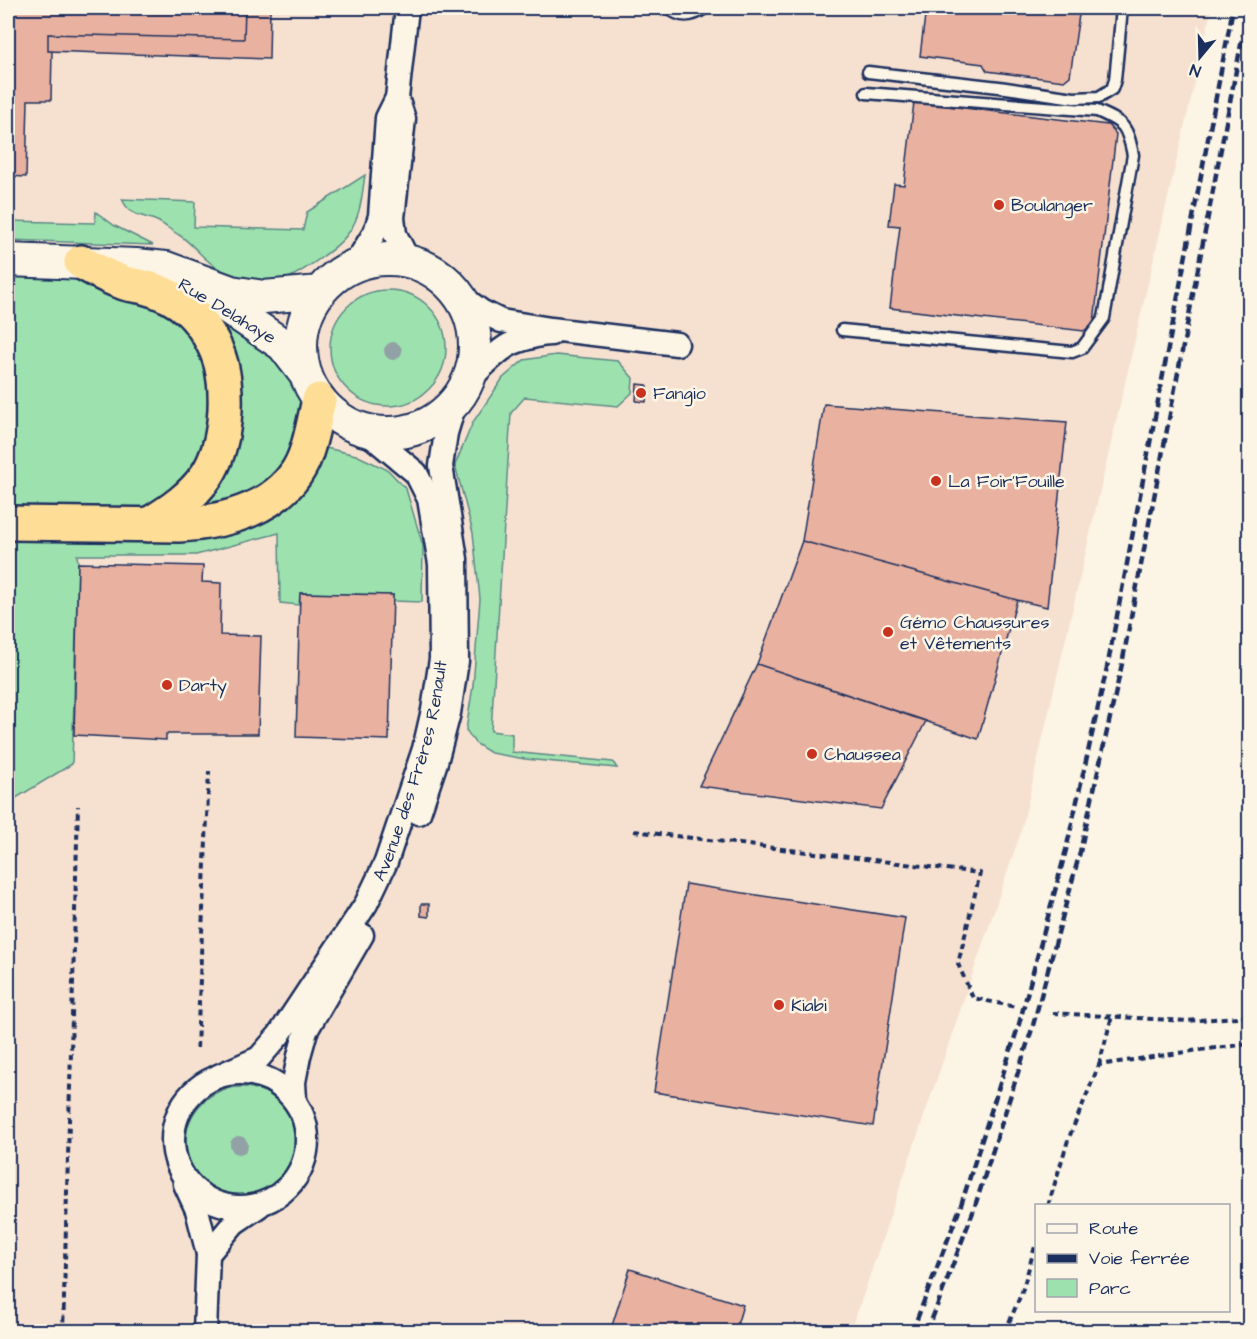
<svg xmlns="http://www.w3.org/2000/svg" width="1257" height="1339" font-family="'Architects Daughter',sans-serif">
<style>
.built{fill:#f6e1d0}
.green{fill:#9de2ae;stroke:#5c8886;stroke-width:1.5}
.building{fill:#e9b1a0;stroke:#1b2f5e;stroke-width:1.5}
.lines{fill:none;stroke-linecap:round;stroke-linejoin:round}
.lane-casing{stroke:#1b2f5e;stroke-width:15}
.street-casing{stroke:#1b2f5e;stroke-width:27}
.secondary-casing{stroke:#1b2f5e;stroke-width:36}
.highway-casing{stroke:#1b2f5e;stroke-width:38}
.path{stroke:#1b2f5e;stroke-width:4;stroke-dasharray:6 4.5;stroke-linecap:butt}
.lane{stroke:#fcf5e5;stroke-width:10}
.street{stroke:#fcf5e5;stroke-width:22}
.secondary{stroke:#fcf5e5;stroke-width:32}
.highway{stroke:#fedd96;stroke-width:33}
.rail{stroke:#1b2f5e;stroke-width:4.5;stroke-dasharray:9 4.5;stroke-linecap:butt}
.tree{fill:#92a1a6}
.poi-dot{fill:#c8321e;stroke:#fcf5e5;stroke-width:2}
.labels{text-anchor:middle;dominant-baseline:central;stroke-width:5;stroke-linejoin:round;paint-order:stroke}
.poi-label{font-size:18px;fill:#1b2f5e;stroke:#fcf5e5;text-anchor:start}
.street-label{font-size:18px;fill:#1b2f5e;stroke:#fcf5e5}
</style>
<rect width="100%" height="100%" fill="#fcf5e5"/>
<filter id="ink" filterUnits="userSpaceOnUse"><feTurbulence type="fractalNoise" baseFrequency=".0167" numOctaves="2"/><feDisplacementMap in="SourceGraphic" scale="12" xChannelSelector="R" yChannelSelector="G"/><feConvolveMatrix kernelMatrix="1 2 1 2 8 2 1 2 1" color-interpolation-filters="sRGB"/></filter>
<g filter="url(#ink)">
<!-- built -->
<path class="built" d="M8,8H1212L1021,832L851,1331H8Z"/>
<!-- green -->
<path class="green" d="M365,175C362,194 361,216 349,232C340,247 291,281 274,283C257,284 236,278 221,270C203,261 194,244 179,235C172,231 166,226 159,222C144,214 131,219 122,199L195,202L194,227L303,230L307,212Z
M96,212L115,226L153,245L8,240V221L95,223Z
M8,260L215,299L319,400L266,502L8,523Z
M330 348a58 58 0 1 1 116 0a58 58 0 1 1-116 0Z
M556,355L618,361L633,378L632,393L618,406L525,397L511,413L491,731L512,734V752L613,762L617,768L525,759L491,753L475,743L466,730L473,686L480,599L473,533L455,465L473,422L503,378L524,360Z
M326,448L356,455L388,470L406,489L423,546L422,602L393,601V595L300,593L299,605L280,603L279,533L196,555H77L78,563L72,764L8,803V536L293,496L319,466Z
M186 1142a55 55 0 1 1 110 0a55 55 0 1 1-110 0Z"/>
<!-- building -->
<path class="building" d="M8,8H245L244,39L48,34V51H52L51,100H28L26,177L8,176Z
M245,8H270L269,59L48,51V34L244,39Z
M926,8H1080L1070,76L1064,81L987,71L983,64L920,56Z
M914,102L1108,125L1116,134L1094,322L1084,331L890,308L900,226L889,225L894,184L904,185Z
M637,384L647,385L646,402L636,401Z
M824,404L1067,422L1047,607L1017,600L802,541Z
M802,541L1017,600L978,739L757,664Z
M78,563L203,566L202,582L221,583L220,635L261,636L258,734H166V740L74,735Z
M300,593L393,595L389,740L296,737Z
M757,664L926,721L881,809L699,786Z
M686,884L905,918L873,1126L654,1092Z
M421,904H429V917L421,916Z
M630,1269L743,1305L735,1332H610Z"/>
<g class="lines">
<defs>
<path id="lane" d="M669,8C681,19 692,17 705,8
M868,72L999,87L1074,98L1099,97L1112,89L1115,80L1122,8
M842,330L1072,352L1082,348L1104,318L1133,155C1127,126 1125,123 1097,111L866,93"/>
<g id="street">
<path d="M397,98L404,119L393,218L395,234L409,262"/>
<path d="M354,266L375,232L380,216L387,118L397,98L407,8"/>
<path d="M457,293L481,311L501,321L551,329L677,344"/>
<path d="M469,380C480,369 496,352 509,345C518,340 541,334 551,334"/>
<path d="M419,813L436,762L449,713L457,661L456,559L441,466L446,433L455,403"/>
<circle cx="240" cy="1140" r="67"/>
<path id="s1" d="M218,1076L259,1058L279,1035L366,904L386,862L424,749L433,710L441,659L440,564L429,499L416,473L364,430"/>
<path d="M295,1100L294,1082L299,1056L306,1031L362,935"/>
<path d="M185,1184L197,1210L208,1254L205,1332"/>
<path d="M208,1254L234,1223L259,1206"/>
</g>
<path id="secondary" d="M301 346a87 87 0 1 1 174 0a87 87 0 1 1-174 0Z
M8,260L136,265L166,268L231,292L264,297L320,292
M203,293L215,299L283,345L306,375"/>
<path id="highway" d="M81,262C94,269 108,278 122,282C129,285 137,285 144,287C160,291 177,299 189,310C203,323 216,345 221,364C229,397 226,446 207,475C192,497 171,511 148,525
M8,523L179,525C226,522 280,508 302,463C311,444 314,420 319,400"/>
</defs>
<!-- lane casing -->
<use href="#lane" class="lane-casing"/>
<!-- street casing -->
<use href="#street" class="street-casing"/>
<!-- secondary casing -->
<use href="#secondary" class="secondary-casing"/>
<!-- highway casing -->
<use href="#highway" class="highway-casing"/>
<!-- path -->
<path class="path" d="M634,831L980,873L958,964L973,998L1016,1007
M1053,1013L1187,1021L1250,1016
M197,1048L209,771
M1099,1065L1112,1016
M1048,1206L1068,1140L1099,1065L1199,1050L1250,1044
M63,1332L78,806
M1005,1332L1022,1292L1036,1243"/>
<!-- lane -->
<use href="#lane" class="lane"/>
<!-- street -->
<use href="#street" class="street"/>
<!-- secondary -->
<use href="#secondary" class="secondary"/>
<!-- highway -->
<use href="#highway" class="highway"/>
<!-- rail -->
<path class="rail" d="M912,1332L960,1208L1019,1024L1066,850L1108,663L1233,8
M927,1332L973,1212L1032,1029L1080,852L1122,664L1248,8"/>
</g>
<!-- trees -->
<g class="tree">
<circle cx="393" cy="351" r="9"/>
<circle cx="239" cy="1145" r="9"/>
</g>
</g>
<!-- markers -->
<g class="poi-dot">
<circle cx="999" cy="205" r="6"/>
<circle cx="641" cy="393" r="6"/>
<circle cx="936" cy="481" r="6"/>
<circle cx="888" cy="632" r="6"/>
<circle cx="167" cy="685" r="6"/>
<circle cx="812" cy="754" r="6"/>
<circle cx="779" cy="1005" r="6"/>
</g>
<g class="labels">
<!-- poi labels -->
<g class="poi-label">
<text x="1011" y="205">Boulanger</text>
<text x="653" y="393">Fangio</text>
<text x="948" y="481">La Foir'Fouille</text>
<text x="900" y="622">Gémo Chaussures<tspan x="900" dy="21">et Vêtements</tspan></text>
<text x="179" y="685">Darty</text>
<text x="824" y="754">Chaussea</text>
<text x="791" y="1005">Kiabi</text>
</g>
<!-- street labels -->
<g class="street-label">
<text transform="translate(227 311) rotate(31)">Rue Delahaye</text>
<text stroke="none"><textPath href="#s1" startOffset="374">Avenue des Frères Renault</textPath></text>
</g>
</g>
<!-- margin -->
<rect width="1257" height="1339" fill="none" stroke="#fcf5e5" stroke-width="30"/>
<rect x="15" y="15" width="1227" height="1309" fill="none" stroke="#1b2f5e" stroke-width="2" filter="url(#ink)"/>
<!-- legend -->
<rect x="1035" y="1204" width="195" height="108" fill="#fcf5e5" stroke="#a2a6af" stroke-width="1.5"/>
<rect x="1047" y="1224" width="30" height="9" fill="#fcf5e5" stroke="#a2a6af" stroke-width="1.5"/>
<text x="1089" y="1234" font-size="18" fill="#1b2f5e">Route</text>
<rect x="1047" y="1254" width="30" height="9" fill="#1b2f5e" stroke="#a2a6af" stroke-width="1.5"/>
<text x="1089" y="1264" font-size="18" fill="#1b2f5e">Voie ferrée</text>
<rect x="1047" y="1279" width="30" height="18" fill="#9de2ae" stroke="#a2a6af" stroke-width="1.5"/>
<text x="1089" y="1294" font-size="18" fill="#1b2f5e">Parc</text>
<!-- north arrow -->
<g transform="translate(1200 57) rotate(199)" stroke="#fcf5e5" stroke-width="4.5" paint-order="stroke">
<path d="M0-4.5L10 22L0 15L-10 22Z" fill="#1b2f5e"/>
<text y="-9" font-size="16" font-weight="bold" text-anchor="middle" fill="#1b2f5e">N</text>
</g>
</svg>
